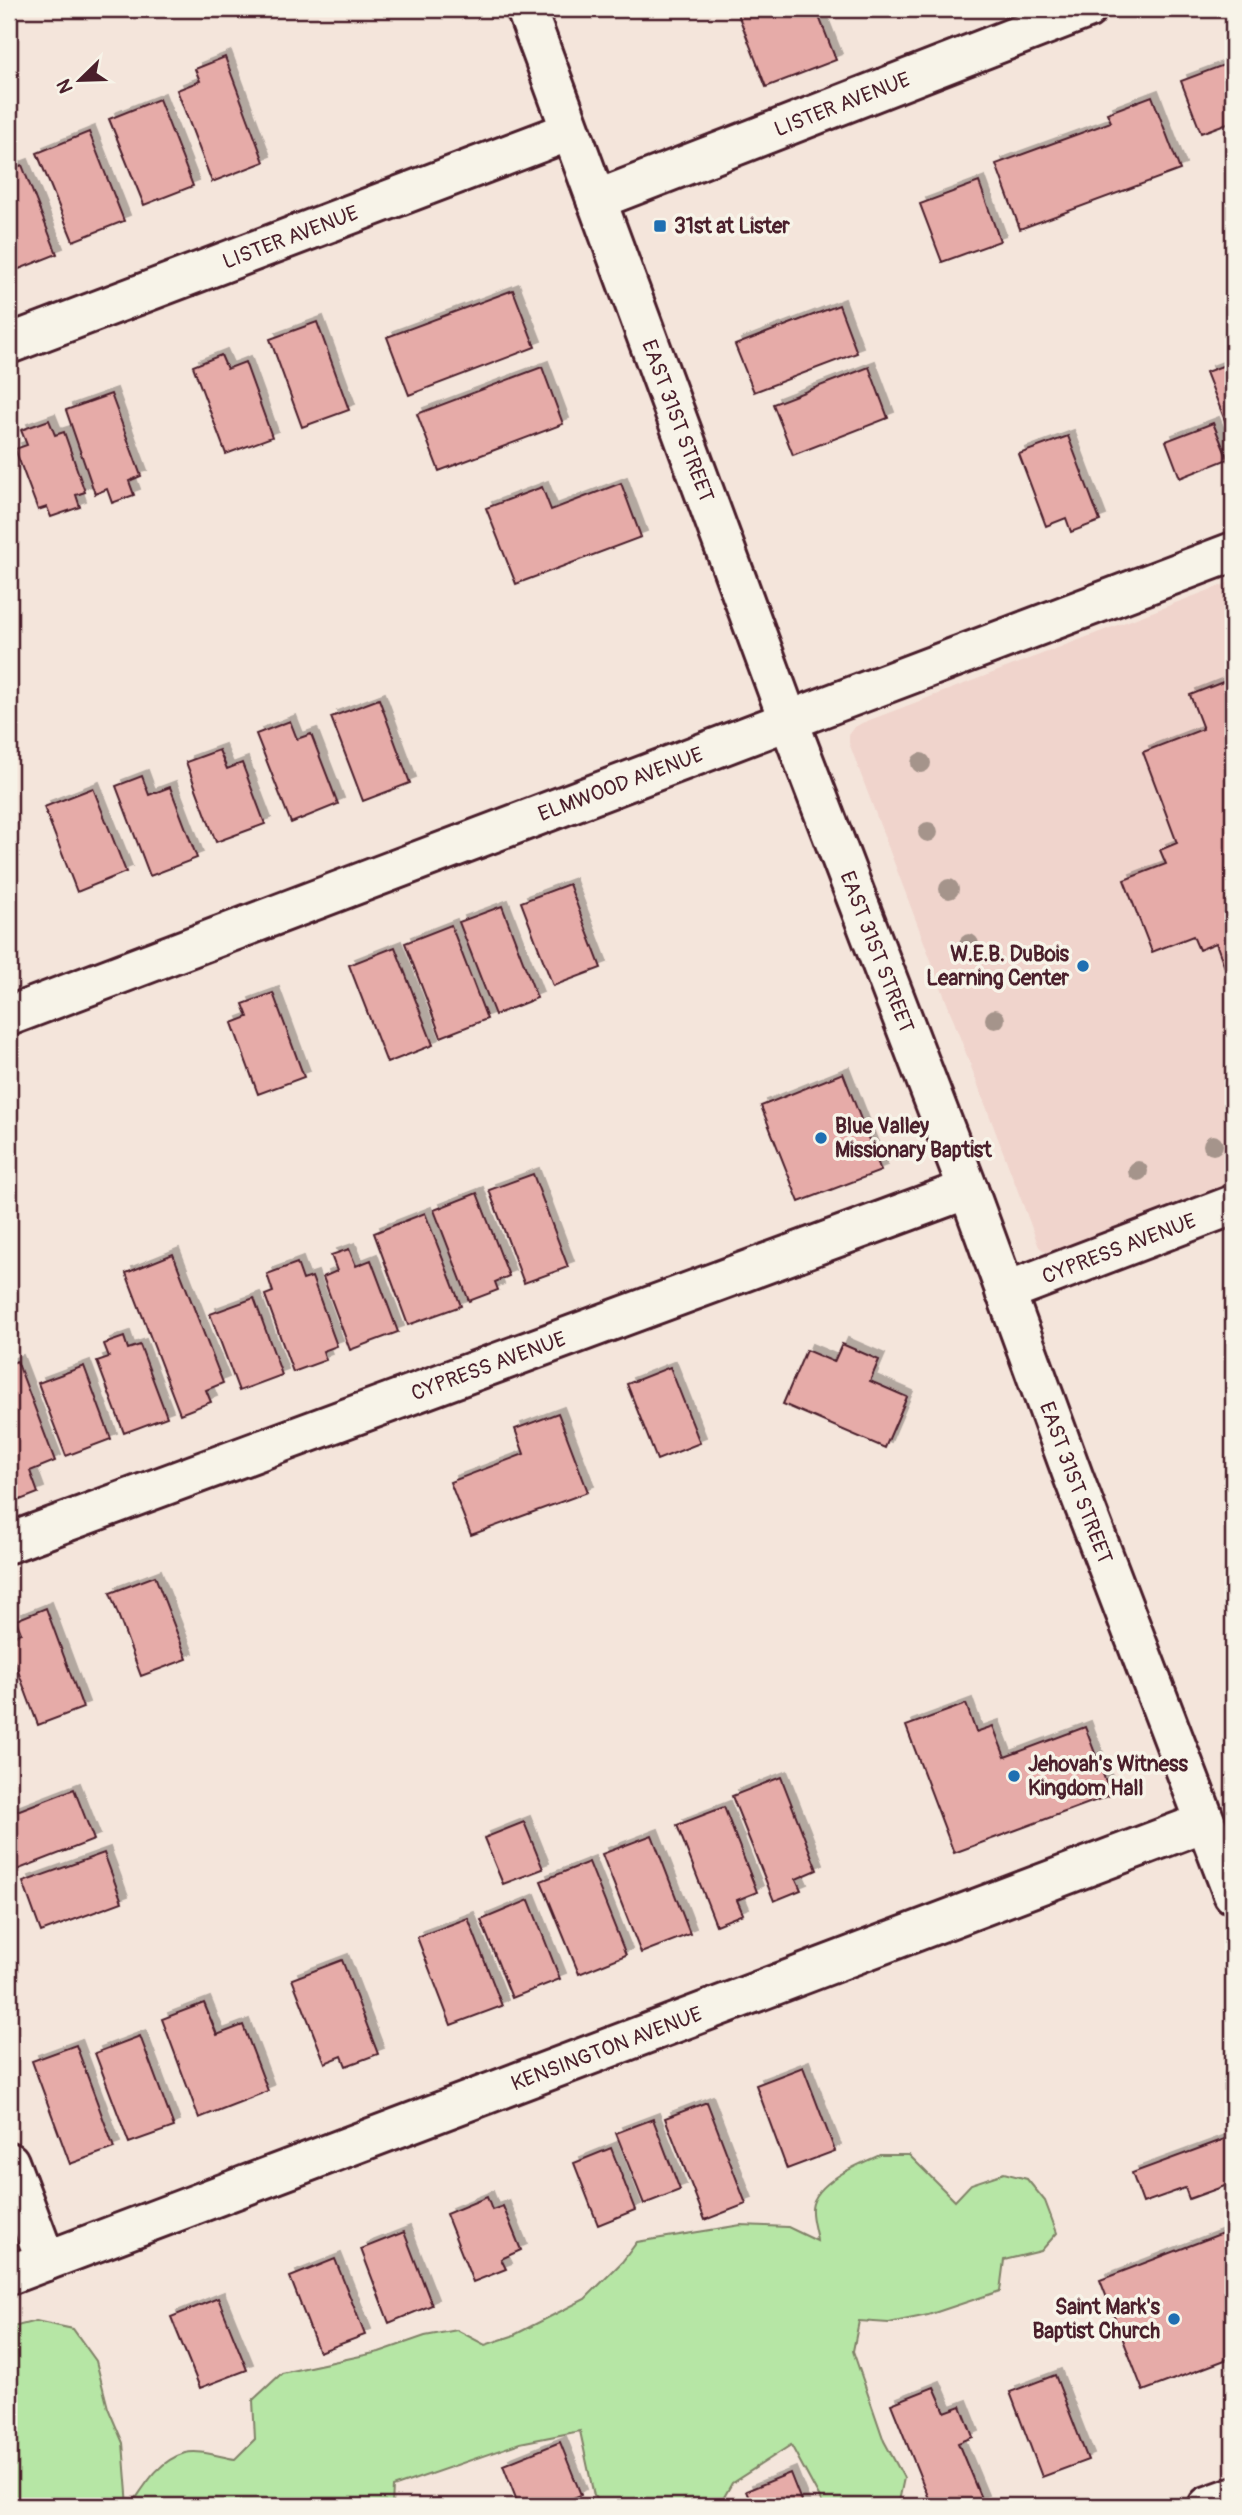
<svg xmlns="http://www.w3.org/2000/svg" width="1242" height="2515" font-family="Pangolin,sans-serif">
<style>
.built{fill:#f0d4cc}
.green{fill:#b6e6a5;stroke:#808268;stroke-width:2}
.building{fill:#e6aba8;stroke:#4a1f2b;stroke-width:2;filter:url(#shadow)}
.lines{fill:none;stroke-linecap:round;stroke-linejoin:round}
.minor-casing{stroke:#4a1f2b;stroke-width:44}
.secondary-casing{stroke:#4a1f2b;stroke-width:44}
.minor{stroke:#f7f3e8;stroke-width:38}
.secondary{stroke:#f7f3e8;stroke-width:38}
.tree{fill:#a5948b}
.poi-dot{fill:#1f6fb2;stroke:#f7f3e8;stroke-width:2.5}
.labels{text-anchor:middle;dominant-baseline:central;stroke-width:7;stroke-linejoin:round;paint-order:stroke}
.street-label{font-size:21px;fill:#4a1f2b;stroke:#f7f3e8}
.poi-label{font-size:21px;font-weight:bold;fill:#4a1f2b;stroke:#f7f3e8;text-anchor:start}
</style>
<defs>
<filter id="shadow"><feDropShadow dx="6" dy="-6" stdDeviation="0" flood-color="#0004"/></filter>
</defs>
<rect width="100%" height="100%" fill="#f4e5db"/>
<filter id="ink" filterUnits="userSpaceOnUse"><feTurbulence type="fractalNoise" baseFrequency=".0143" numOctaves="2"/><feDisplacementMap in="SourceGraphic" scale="14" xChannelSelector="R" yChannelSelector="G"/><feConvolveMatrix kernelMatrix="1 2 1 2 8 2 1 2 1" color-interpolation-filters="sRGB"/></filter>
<g filter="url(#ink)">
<!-- built -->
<path class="built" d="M1233,581V1189L1051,1256L1039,1247L849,743V735L855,727L862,723Z"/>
<!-- green -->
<path class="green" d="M880,2155H909L955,2201L971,2184L1004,2173L1027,2179L1045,2201L1057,2233L1041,2251L1004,2260L1000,2291L928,2315L889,2323L859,2321L853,2351L884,2441L904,2478L898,2506H824L791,2445L732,2483L719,2506H602L594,2496L580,2431L520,2443L393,2487L392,2506H131C145,2485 158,2461 185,2453C200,2449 220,2457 235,2459L255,2439L253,2400L282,2373L379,2352L425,2336L457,2330L485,2345L512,2336L585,2299L622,2262L637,2242L741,2225L788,2227L817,2241C816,2231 811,2219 812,2208C815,2182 859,2164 880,2155Z
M36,2321L73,2329L96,2361L108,2408L123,2443L128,2506H9V2328Z"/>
<!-- building -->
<path class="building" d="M736,9H816L836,60L766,87Z
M1233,50V121L1201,133L1181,81L1232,62L1229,52Z
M225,57L264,162L212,182L177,90L200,81L195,69Z
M1152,96L1180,170L1020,229L996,164L1111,122L1107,113Z
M159,99L193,186L144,205L109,119Z
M89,132L124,221L73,241L37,153Z
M22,165L57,254L9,273V170Z
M979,182L1000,241L942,262L920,204Z
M513,290L535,347L409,395L387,337Z
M839,305L857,353L754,392L735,345Z
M317,322L349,410L302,427L270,339Z
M221,355L227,369L245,362L272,437L226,454L193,366Z
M1233,362V441L1206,372Z
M542,367L563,424L439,471L417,414Z
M869,367L888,418L793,455L773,404Z
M111,394L141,476L129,481L134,495L112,503L107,489L95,494L66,410Z
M49,420L55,435L64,432L85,492L76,495L80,507L51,517L47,507L38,510L15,449L27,445L21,430Z
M1213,423L1228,459L1180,478L1166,441Z
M1068,436L1100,521L1071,532L1066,518L1046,526L1019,454Z
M621,483L641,537L516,584L486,508L542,487L551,510Z
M1233,678V990L1216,943L1199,950L1193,936L1152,952L1124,880L1166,864L1160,850L1177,843L1143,752L1203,729L1190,695Z
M379,699L410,783L363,801L331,717Z
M290,721L297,739L311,734L338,804L291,823L256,734Z
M219,750L227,769L242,763L265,824L216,842L186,762Z
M142,776L149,795L170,787L197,858L150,876L116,786Z
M93,788L126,872L77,892L44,807Z
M569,884L601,968L553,986L521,902Z
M502,906L537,998L495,1015L459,922Z
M451,925L487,1019L441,1037L405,943Z
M395,947L433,1045L387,1063L349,965Z
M273,993L304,1077L258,1094L232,1023L248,1017L243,1004Z
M843,1073L881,1171L799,1202L761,1106Z
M533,1174L568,1267L524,1283L489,1190Z
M477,1193L509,1276L495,1282L498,1290L469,1301L434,1210Z
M425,1213L461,1306L408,1325L374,1233Z
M349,1249L356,1266L371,1260L398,1332L350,1350L323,1277L337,1271L331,1255Z
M173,1254L223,1383L206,1390L211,1402L180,1414L126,1273Z
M297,1263L303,1280L312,1277L337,1346L323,1351L326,1360L293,1372L265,1295L273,1292L267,1274Z
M254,1298L282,1375L239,1391L210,1314Z
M124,1337L128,1349L140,1345L167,1417L124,1433L97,1361L109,1357L104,1344Z
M842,1344L879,1360L870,1381L907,1397L885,1448L783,1404L806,1350L834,1362Z
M17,1361L55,1461L30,1471L38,1493L15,1502L9,1486V1364Z
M84,1366L111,1439L66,1456L38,1383Z
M670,1367L700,1443L657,1460L627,1384Z
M558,1413L588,1492L471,1535L450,1482L524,1454L515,1429Z
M155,1576L187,1659L141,1676L110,1593Z
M46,1608L83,1708L38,1725L9,1647V1637L21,1633L16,1620Z
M966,1704L976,1732L993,1726L1005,1757L1085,1727L1111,1795L954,1853L906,1726Z
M781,1777L817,1870L796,1879L801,1890L774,1901L732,1796Z
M74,1789L94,1840L14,1871L9,1858V1814Z
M724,1807L757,1892L737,1900L743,1914L716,1925L677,1825Z
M524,1822L543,1869L503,1884L484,1838Z
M652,1835L690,1934L641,1953L602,1854Z
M104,1853L122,1902L41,1932L23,1882Z
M589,1862L626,1955L579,1974L541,1881Z
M529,1900L560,1979L512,1998L481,1920Z
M468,1918L502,2006L451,2025L417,1937Z
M342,1960L378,2054L346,2066L342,2056L325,2063L292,1979Z
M204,2003L217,2035L243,2025L268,2091L199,2118L162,2019Z
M140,2036L174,2127L129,2143L95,2053Z
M76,2045L114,2148L70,2164L32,2061Z
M803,2067L835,2151L787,2169L756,2085Z
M707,2102L746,2204L705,2220L665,2118Z
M653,2119L680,2190L644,2204L616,2133Z
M1233,2136V2183L1189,2199L1185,2188L1143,2203L1132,2173Z
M611,2148L635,2210L598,2225L574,2163Z
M487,2197L492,2210L503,2206L521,2250L501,2259L506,2269L473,2282L446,2214Z
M1233,2229V2357L1143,2391L1100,2280Z
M404,2232L432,2305L389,2323L361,2249Z
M335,2259L365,2335L319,2352L290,2277Z
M218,2298L247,2370L200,2388L171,2317Z
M1055,2375L1088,2460L1042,2477L1010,2392Z
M934,2387L945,2412L961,2406L973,2437L958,2443L982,2501L970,2506H932L891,2404Z
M560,2442L581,2495L553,2506H519L503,2465Z
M790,2473L803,2506H752L746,2491Z"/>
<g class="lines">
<defs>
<g id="minor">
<path id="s1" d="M596,200L1087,9"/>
<path id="s2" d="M9,344L570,131"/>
<path id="s3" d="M9,1016L1233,552"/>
<path id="s4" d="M1005,1292L1233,1205"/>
<path id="s5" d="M9,1543L968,1189"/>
<path d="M9,2162L46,2261"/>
<path id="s6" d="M9,2275L1205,1822"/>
<path d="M1208,2506L1233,2497"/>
</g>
<g id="secondary">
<path id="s7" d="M526,9L789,722L968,1189L1073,1476L1233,1894"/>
</g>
</defs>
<!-- minor casing -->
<use href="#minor" class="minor-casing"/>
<!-- secondary casing -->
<use href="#secondary" class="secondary-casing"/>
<!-- minor -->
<use href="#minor" class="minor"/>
<!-- secondary -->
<use href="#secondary" class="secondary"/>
</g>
<!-- trees -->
<g class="tree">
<circle cx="921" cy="763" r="10"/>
<circle cx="928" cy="832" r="10"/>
<circle cx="949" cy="889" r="10"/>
<circle cx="969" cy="944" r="10"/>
<circle cx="995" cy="1019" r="10"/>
<circle cx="1213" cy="1145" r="10"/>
<circle cx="1138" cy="1171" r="10"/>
</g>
</g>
<!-- markers -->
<g class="poi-dot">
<rect x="653" y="219" width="14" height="14" rx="3.5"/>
<circle cx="1083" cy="966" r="7"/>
<circle cx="821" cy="1138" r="7"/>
<circle cx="1014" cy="1776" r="7"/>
<circle cx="1174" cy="2319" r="7"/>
</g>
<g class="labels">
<!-- street labels -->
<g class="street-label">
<text stroke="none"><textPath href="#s1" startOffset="264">LISTER AVENUE</textPath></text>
<text stroke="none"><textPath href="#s2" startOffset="301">LISTER AVENUE</textPath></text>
<text stroke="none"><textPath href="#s7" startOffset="439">EAST 31ST STREET</textPath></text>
<text stroke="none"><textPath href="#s3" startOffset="654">ELMWOOD AVENUE</textPath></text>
<text stroke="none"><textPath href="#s7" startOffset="1006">EAST 31ST STREET</textPath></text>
<text stroke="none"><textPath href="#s4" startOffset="122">CYPRESS AVENUE</textPath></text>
<text stroke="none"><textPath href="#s5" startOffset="511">CYPRESS AVENUE</textPath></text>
<text stroke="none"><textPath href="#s7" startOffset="1573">EAST 31ST STREET</textPath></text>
<text stroke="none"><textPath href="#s6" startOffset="639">KENSINGTON AVENUE</textPath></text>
</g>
<!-- poi labels -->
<g class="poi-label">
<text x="674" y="226">31st at Lister</text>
<text x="1069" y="954" text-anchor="end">W.E.B. DuBois<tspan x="1069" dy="24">Learning Center</tspan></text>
<text x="835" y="1126">Blue Valley<tspan x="835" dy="24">Missionary Baptist</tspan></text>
<text x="1028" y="1764">Jehovah's Witness<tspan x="1028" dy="24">Kingdom Hall</tspan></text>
<text x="1160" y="2307" text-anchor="end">Saint Mark's<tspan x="1160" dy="24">Baptist Church</tspan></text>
</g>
</g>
<!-- margin -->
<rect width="1242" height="2515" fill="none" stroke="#f7f3e8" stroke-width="35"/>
<rect x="18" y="18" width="1207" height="2480" fill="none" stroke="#4a1f2b" stroke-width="2.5" filter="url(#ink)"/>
<!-- north arrow -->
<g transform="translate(80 80) rotate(247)" stroke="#f7f3e8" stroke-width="5" paint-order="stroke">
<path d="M0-5L12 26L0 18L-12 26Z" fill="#4a1f2b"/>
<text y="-10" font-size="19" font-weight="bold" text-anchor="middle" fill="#4a1f2b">N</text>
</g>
</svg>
